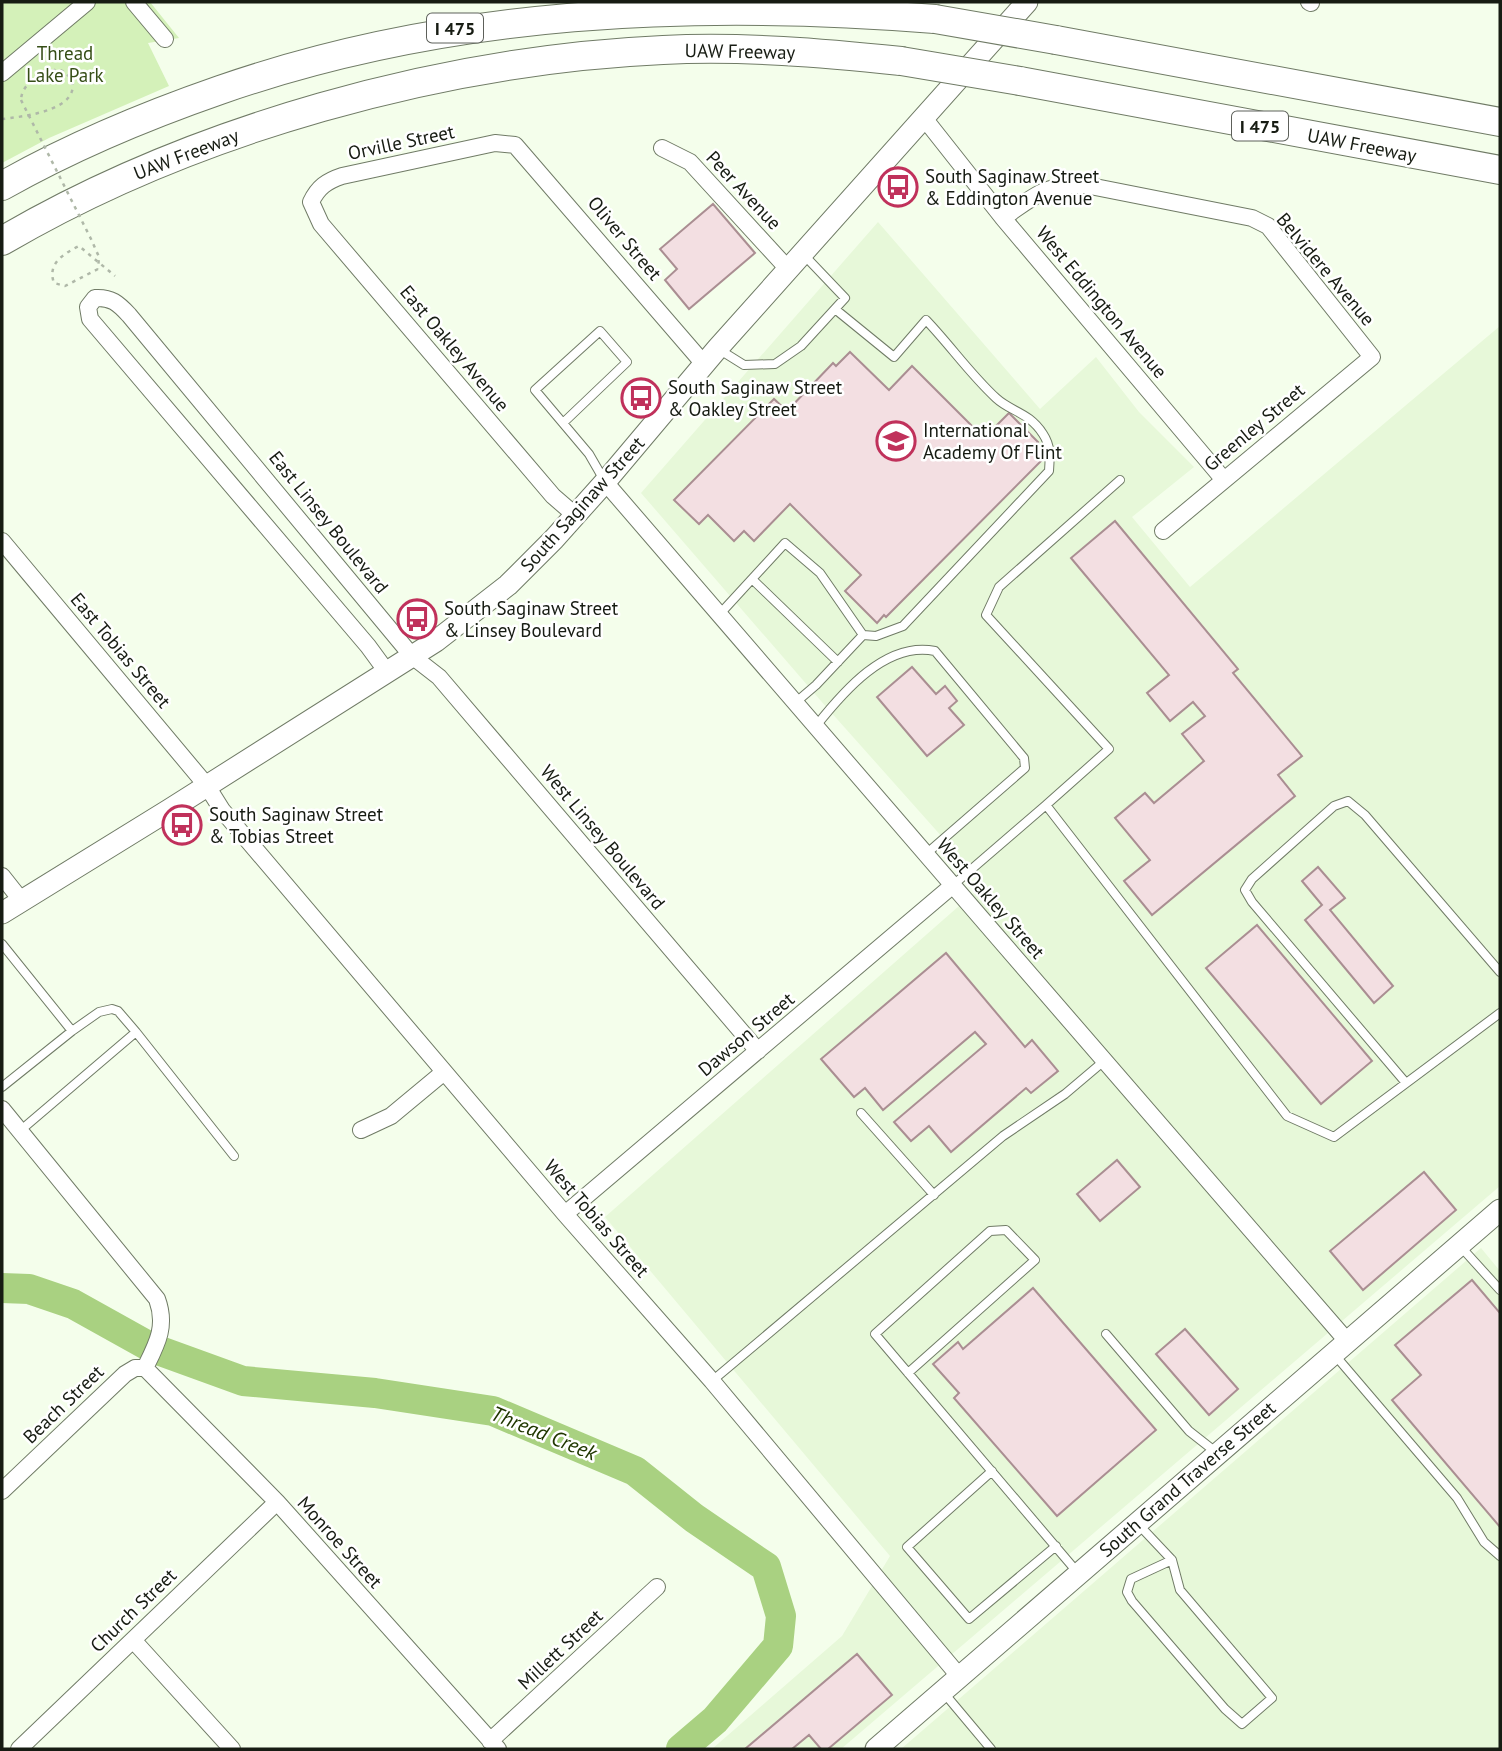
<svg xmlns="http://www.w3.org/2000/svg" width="1502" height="1751" font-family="'PT Sans',sans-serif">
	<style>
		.built { fill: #e7f8d9 }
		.green { fill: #d4f1b9 }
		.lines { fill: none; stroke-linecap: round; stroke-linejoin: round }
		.river { stroke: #a9d181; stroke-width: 30 }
		.building { fill: #f3dfe2; stroke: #aa8e92; stroke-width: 2 }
		.lane-casing { stroke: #707b66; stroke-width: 10 }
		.street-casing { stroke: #707b66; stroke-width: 18 }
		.secondary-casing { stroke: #707b66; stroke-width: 23 }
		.highway-casing { stroke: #707b66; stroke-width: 30 }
		.path { stroke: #afb8a8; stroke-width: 2.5; stroke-dasharray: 3.5 5; stroke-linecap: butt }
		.lane { stroke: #fff; stroke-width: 8 }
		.street { stroke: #fff; stroke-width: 16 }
		.secondary { stroke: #fff; stroke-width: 21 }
		.highway { stroke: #fff; stroke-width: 28 }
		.highway-bridge-casing { stroke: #707b66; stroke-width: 30; stroke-linecap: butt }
		.path-bridge { stroke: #afb8a8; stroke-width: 2.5; stroke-dasharray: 3.5 5; stroke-linecap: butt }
		.highway-bridge { stroke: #fff; stroke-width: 28 }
		.labels { text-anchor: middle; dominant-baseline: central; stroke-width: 5; stroke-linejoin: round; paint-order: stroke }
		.shield { fill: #fff; stroke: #5d605a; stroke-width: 2 }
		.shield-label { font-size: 18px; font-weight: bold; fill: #171c13 }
		.street-label { font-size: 19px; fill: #171c13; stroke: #fff }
		.park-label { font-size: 19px; fill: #364e17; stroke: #fff }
		.poi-label { font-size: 19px; fill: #171c13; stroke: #fff; text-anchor: start }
		.water-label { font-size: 21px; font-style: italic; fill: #203700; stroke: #fff }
	</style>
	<rect width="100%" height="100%" fill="#f4feeb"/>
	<path class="built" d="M878 222 1040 409 1096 357 1139 412 1194 467 1132 517 1190 587 1500 326V1186L841 1749H712L842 1636 890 1556 605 1217 984 884 821 701 641 493Z
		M1481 1248 1500 1271V1749H901Z"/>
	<path class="green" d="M2 2H150L179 38 148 43 169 86 49 138 2 163Z"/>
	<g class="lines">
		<path class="river" d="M2 1288 29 1289 73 1304 152 1348 243 1381 375 1393 493 1411 635 1471 694 1518 766 1567 781 1616 778 1646 715 1720 681 1749"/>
	</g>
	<path class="building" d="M713 204 755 253 689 309 665 280 677 269 660 249Z
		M850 352 889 390 912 366 984 438 1009 413 1038 442 1033 447 1044 458 886 617 884 615 877 623 845 591 861 575 790 504 754 541 744 531 734 541 708 515 699 524 674 500 774 399 787 411 833 363 836 366Z
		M1115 521 1238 669 1233 673 1302 756 1278 775 1295 796 1152 915 1124 881 1150 860 1115 818 1145 793 1154 803 1204 761 1182 734 1205 716 1193 702 1170 721 1147 693 1169 675 1071 558Z
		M912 667 936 694 945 686 957 701 949 708 964 725 927 756 877 697Z
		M1318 867 1345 898 1330 910 1393 986 1374 1003 1305 920 1322 905 1302 881Z
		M1257 925 1372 1061 1321 1104 1206 968Z
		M946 953 1025 1047 1032 1040 1058 1071 1031 1093 1026 1088 951 1152 929 1126 911 1141 894 1122 986 1044 975 1032 883 1110 865 1088 854 1097 821 1059Z
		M1117 1160 1140 1187 1100 1221 1077 1194Z
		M1424 1172 1456 1210 1363 1290 1330 1251Z
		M1472 1280 1500 1313V1527L1392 1400 1421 1375 1395 1345Z
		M1033 1288 1156 1430 1057 1516 954 1398 959 1393 933 1364 958 1342 963 1349Z
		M1185 1329 1238 1389 1209 1415 1156 1354Z
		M857 1654 892 1695 828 1749H821L809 1735 792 1749H745Z"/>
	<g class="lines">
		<g class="lane-casing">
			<path id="lane" d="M720 350 744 365 775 364 801 346 845 298 804 255
				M563 423 627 362 600 331 535 390 589 454 604 480
				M752 579 838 662
				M718 616 785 543 820 573 863 635 876 636 903 626 1049 471C1050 457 1051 446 1043 434 1029 412 1011 412 996 398 970 374 950 345 926 320L894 357 835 309
				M795 703 816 685 863 635
				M816 726C843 692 886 641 935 651L1024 758 1025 768 926 854
				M1046 805 1109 749 986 615 999 587 1120 480
				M952 886 1046 805 1287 1116 1334 1137 1500 1013
				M2 944 72 1031
				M1406 1083 1252 902 1245 890 1252 879 1334 806 1348 801 1365 815 1500 972
				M2 1087 72 1031 99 1012 112 1009 118 1011 136 1032 234 1156
				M861 1113 934 1195
				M21 1130 136 1032
				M1461 1247 1500 1290
				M1106 1334 1189 1431 1217 1453
				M1334 1354 1457 1498 1484 1542 1500 1556
				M908 1373 1035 1260 1006 1230 990 1231 875 1334 1078 1573
				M712 1381 1003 1136 1065 1094 1104 1061
				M992 1471 907 1547 969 1619 1056 1546
				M1139 1525 1172 1560 1180 1590 1272 1698 1242 1724 1225 1709 1132 1601 1127 1592 1131 1579 1172 1560
				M944 1693 991 1749"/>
		</g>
		<g class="street-casing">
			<path id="street" d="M134 2 165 39
				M1309 2 1311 3
				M2 73 87 2
				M924 118 1003 218 1224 480
				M662 148 690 162 788 269
				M1003 218C1036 195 1043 185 1085 185L1252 218 1268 226 1372 357 1163 531
				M605 482C851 770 1100 1054 1347 1341
				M575 515 553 496 321 224 311 202C318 187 327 181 342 176L495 143 515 145 704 364
				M2 541 207 786 222 810 565 1214 712 1381 959 1676
				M387 672 368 646 90 319 88 307 95 298C111 297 118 303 129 315L412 656 439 677 758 1051
				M2 876 21 900
				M2 1109 157 1299C167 1326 157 1344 145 1368
				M361 1130 391 1116 444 1072
				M565 1214 952 886
				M145 1368 277 1502 498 1749
				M2 1491 125 1374 135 1368H145
				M133 1640 232 1749
				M490 1741 657 1587
				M19 1749 277 1502"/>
		</g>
		<g class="secondary-casing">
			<path id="secondary" d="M2 913 169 810 436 641 508 585 554 539 605 482 717 349 1027 2
				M876 1749 1500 1210"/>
		</g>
		<g class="highway-casing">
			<path id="highway" d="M1056 40 1500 122
				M1020 81 1500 170
				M2 186C71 147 145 116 220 90 450 10 694 0 935 19
				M2 241C193 129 442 60 663 50 743 46 823 53 901 61"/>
		</g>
		<path class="path" d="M2 119C20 117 66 112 72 91 73 88 72 84 72 80L65 72 57 69C41 77 22 81 21 100
			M98 269 65 286 54 283C47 264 63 254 79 246L115 276"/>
		<use href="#lane" class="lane"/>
		<use href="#street" class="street"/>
		<use href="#secondary" class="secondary"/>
		<use href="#highway" class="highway"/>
		<g class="highway-bridge-casing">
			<path id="highway-bridge" d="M935 19 1056 40
				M901 61 1020 81"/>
		</g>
		<path class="path-bridge" d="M21 100 91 239 99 257 98 269"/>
		<use href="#highway-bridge" class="highway-bridge"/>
	</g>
	<defs>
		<g id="bus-ring" transform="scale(2.0125)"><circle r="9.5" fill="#fff" stroke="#c0315b" stroke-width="1.5"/><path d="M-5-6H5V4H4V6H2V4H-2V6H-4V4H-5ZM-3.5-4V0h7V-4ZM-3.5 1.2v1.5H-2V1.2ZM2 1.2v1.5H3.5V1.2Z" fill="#c0315b"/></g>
		<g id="school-ring" transform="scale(2.0125)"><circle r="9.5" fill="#fff" stroke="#c0315b" stroke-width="1.5"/><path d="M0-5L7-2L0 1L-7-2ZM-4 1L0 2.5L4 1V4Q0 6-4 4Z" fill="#c0315b"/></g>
	</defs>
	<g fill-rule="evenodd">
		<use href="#bus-ring" x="898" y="187"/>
		<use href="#bus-ring" x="641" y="398"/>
		<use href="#school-ring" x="896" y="441"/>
		<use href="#bus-ring" x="417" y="619"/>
		<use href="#bus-ring" x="182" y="825"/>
	</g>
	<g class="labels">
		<g class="shield">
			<rect x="427" y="13.5" width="56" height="29" rx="5"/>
			<rect x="1232" y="111.5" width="56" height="29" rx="5"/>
		</g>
		<g class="shield-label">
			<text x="455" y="28">I 475</text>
			<text x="1260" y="126">I 475</text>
		</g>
		<g class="street-label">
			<text transform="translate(740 51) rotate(1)">UAW Freeway</text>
			<text transform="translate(401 142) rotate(-12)">Orville Street</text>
			<text transform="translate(1362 145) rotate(11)">UAW Freeway</text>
			<text transform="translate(186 154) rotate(-21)">UAW Freeway</text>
			<text transform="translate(744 190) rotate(47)">Peer Avenue</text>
			<text transform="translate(625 238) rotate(50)">Oliver Street</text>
			<text transform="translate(1326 269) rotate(50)">Belvidere Avenue</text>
			<text transform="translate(1102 302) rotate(50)">West Eddington Avenue</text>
			<text transform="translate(455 348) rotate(50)">East Oakley Avenue</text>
			<text transform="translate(1254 427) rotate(-40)">Greenley Street</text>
			<text transform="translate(582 504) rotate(-48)">South Saginaw Street</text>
			<text transform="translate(329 522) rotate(51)">East Linsey Boulevard</text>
			<text transform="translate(121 650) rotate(50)">East Tobias Street</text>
			<text transform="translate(603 837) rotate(50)">West Linsey Boulevard</text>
			<text transform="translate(991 898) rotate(49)">West Oakley Street</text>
			<text transform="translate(746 1034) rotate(-40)">Dawson Street</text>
			<text transform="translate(597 1218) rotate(49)">West Tobias Street</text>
			<text transform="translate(63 1404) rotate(-44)">Beach Street</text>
			<text transform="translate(1187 1479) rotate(-41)">South Grand Traverse Street</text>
			<text transform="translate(340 1542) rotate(48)">Monroe Street</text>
			<text transform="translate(133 1610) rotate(-44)">Church Street</text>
			<text transform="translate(560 1649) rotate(-43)">Millett Street</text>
		</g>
		<g class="park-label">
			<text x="65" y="53">Thread<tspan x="65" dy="22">Lake Park</tspan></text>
		</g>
		<g class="poi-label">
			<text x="925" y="176">South Saginaw Street<tspan x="925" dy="22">&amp; Eddington Avenue</tspan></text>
			<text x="668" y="387">South Saginaw Street<tspan x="668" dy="22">&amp; Oakley Street</tspan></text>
			<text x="923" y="430">International<tspan x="923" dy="22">Academy Of Flint</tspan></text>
			<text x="444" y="608">South Saginaw Street<tspan x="444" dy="22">&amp; Linsey Boulevard</tspan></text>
			<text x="209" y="814">South Saginaw Street<tspan x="209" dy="22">&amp; Tobias Street</tspan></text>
		</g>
		<g class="water-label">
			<text transform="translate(544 1433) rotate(22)">Thread Creek</text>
		</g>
	</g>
	<rect width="1502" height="1751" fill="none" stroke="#171c13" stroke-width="7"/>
</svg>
